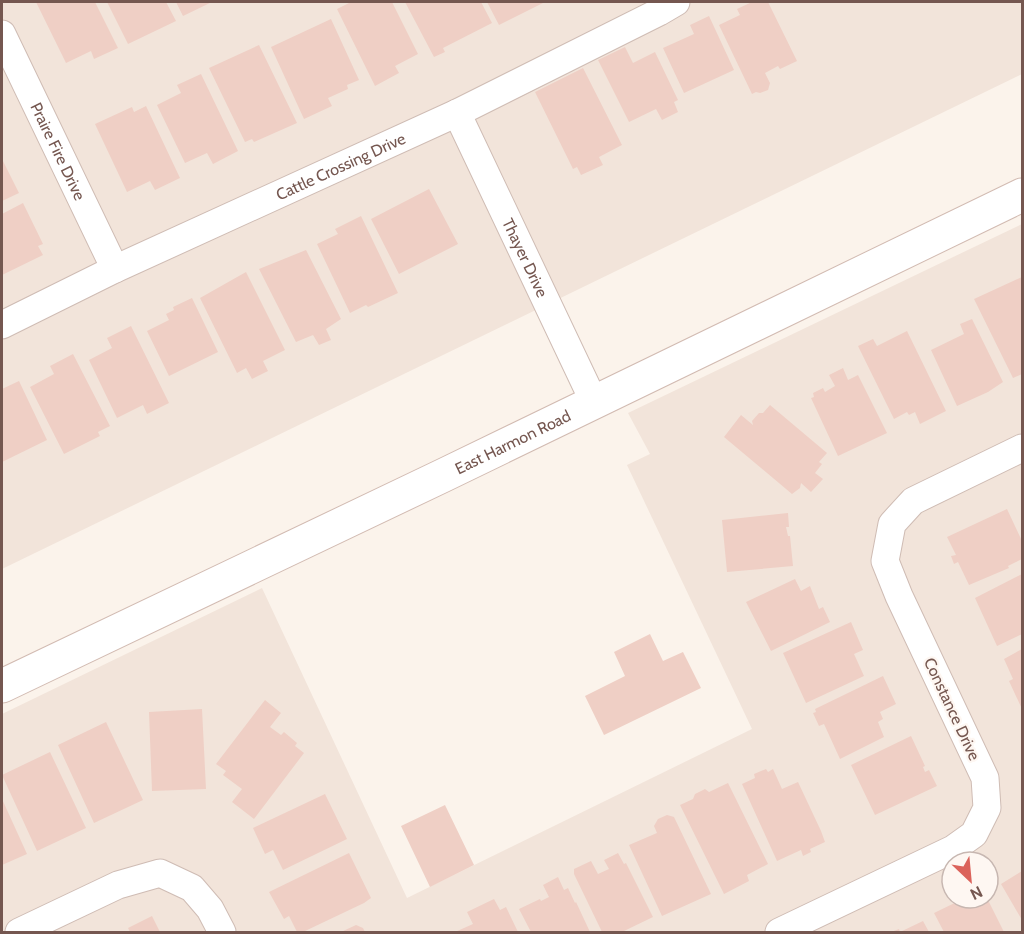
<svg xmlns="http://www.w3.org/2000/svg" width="1024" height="934" font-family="Cabin,sans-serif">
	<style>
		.residential { fill: #f2e4da; fill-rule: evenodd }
		.building { fill: #efcfc5 }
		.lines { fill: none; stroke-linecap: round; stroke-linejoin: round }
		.street-casing { stroke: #cfbcb4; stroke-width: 29 }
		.secondary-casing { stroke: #d2bbb2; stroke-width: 35 }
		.street { stroke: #fff; stroke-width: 27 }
		.secondary { stroke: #fff; stroke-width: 33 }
		.labels { text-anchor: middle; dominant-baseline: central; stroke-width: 4.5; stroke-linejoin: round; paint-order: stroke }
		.street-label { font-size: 16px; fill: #755750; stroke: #fef7f2 }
	</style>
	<rect width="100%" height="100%" fill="#fbf3eb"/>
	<path class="residential" d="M2 2H1022V74L2 569Z
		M1022 224V932H2V714L262 588 407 898 752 729 627 465 650 454 628 413ZM952 862H988V898H952Z"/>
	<path class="building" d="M36 2H95L118 48 94 59 91 51 66 63Z
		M107 2H166L176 21 128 44Z
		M176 2H212L183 16Z
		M351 2H392L418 54 395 66 399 73 375 86 337 9Z
		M405 2H481L492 23 443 48 445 52 434 57Z
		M487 2H545L499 25Z
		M752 2H768L797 61 780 69 778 66 765 73 770 83 768 90 760 93 756 92 752 94 719 25 740 15 737 9Z
		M709 16 734 70 684 93 663 48 694 34 690 25Z
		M331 19 359 80 347 85 348 89 328 98 332 106 304 119 271 47Z
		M259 45 297 123 254 142 252 139 245 142 209 68Z
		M625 47 633 63 655 52 678 100 674 102 678 112 662 120 656 109 629 122 598 60Z
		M583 68 622 145 599 157 603 165 581 175 577 167 573 169 535 92Z
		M201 74 238 151 213 164 207 153 185 163 157 105 181 93 177 85Z
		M146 106 180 178 155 190 150 181 127 192 95 124 132 107 134 112Z
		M2 161H3L19 193 2 201Z
		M429 189 458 244 399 274 371 219Z
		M23 203 43 244 38 246 43 255 2 275V214Z
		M361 216 398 293 368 307 366 305 350 313 317 244 338 234 335 229Z
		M306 250 341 319 326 329 331 340 319 345 313 335 296 342 259 269Z
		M246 272 285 350 263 361 268 371 252 379 246 368 237 373 200 298Z
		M1022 277V374L1013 378 974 299Z
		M192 298 218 352 169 376 147 331 169 320 166 314 174 310 173 307Z
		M972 319 1003 382 988 392 957 406 931 350 964 334 960 324Z
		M131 326 169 403 147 414 143 405 117 418 89 360 112 348 107 338Z
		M907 331 946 411 920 424 915 412 909 415 907 412 894 419 858 346 873 339 877 346Z
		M73 354 110 426 98 432 100 436 64 454 30 387 54 374 50 366Z
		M843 368 848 380 858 375 887 433 838 456 811 398 814 397 813 393 823 388 825 392 835 386 829 375Z
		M19 381 47 440 2 462V389Z
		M770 405 827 453 819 462 822 464 815 473 823 479 811 492 801 483 800 488 792 494 724 437 741 415 753 425 752 421 759 413H763Z
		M1007 509 1022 541V559L1008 566 1009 568 969 585 958 562 954 564 951 556 956 555 947 537Z
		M788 513 789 527H786L788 536H790L793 566 727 572 722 520Z
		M1022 574V634L997 646 975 598Z
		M795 579 801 591 810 586 819 609 823 607 830 622 771 651 746 602Z
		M851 622 863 650 854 654 864 676 806 703 783 653Z
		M650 634 663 661 683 652 701 688 604 735 585 696 625 676 614 652Z
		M1022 649V709L1009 681 1013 679 1004 659Z
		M883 676 896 704 880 712 883 719 878 722 884 737 840 759 824 724 819 726 813 713 816 712 815 709Z
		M265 700 281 713 270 727 281 735 284 732 297 743 295 746 304 753 254 819 232 802 242 789 223 775 226 771 216 764Z
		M202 709 206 789 152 791 149 712Z
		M106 722 143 800 94 823 58 745Z
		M911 736 925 766 923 767 925 772 929 770 937 786 875 815 851 765Z
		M50 752 86 828 37 851 2 775Z
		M766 769 768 772 773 769 782 789 798 782 821 831 825 842 810 849 811 852 803 856 801 850 777 861 742 784 755 778 754 774Z
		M728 783 768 864 747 875 749 881 724 894 680 805 693 799 695 794 705 789 709 792Z
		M325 794 347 839 283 870 273 850 265 854 253 828Z
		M2 799 27 854 2 865Z
		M445 805 474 865 430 887 401 826Z
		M667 815 674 817 711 894 662 916 629 845 657 833 654 826 658 819Z
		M349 853 371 898 364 903 303 932H297L289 916 284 919 269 892Z
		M618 853 624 864 626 863 653 917 622 932H602L574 874V869L591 861 598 874 609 869 604 860Z
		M1022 871V920L1001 884Z
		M558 877 564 890 568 888 575 903 576 902 590 932H531L519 909 540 899 541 901 549 897 543 885Z
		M965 898H970L974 905 987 898 1004 932H944L934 913Z
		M494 899 500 910 506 907 518 932H455L473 924 467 912Z
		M152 916 160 932H130L128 928Z
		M923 921 929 932H891L899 929 900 932Z
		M356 925 363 928 365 932H341Z"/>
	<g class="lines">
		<g class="street-casing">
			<g id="street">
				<path id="s1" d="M2 34 115 269"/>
				<path id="s2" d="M457 113 594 402"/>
				<path id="s3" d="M2 325 115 269 457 113 659 12 676 2"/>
				<path d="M19 932 118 885 160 873 192 888 210 909 222 932"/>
				<path d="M779 932 953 849 974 834 987 808 985 778 899 596 885 561 892 524 913 501 1022 448"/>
			</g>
		</g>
		<g class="secondary-casing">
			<g id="secondary">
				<path id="s4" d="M2 686 442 476 1022 195"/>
			</g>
		</g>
		<use href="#street" class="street"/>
		<use href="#secondary" class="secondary"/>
	</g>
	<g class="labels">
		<g class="street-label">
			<text stroke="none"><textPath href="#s1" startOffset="130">Praire Fire Drive</textPath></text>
			<text stroke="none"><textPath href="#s3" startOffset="374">Cattle Crossing Drive</textPath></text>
			<text stroke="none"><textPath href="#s2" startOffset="160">Thayer Drive</textPath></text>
			<text stroke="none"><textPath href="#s4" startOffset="566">East Harmon Road</textPath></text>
			<text transform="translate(952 709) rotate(65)">Constance Drive</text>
		</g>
	</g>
	<rect width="1024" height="934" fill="none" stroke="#755750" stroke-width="6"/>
	<g transform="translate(970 880) rotate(154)"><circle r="28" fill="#fef7f2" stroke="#c7b7b1" stroke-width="1.5"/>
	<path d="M0-4.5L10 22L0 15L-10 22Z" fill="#db635b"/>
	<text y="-9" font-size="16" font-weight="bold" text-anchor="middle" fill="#755750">N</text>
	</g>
</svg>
